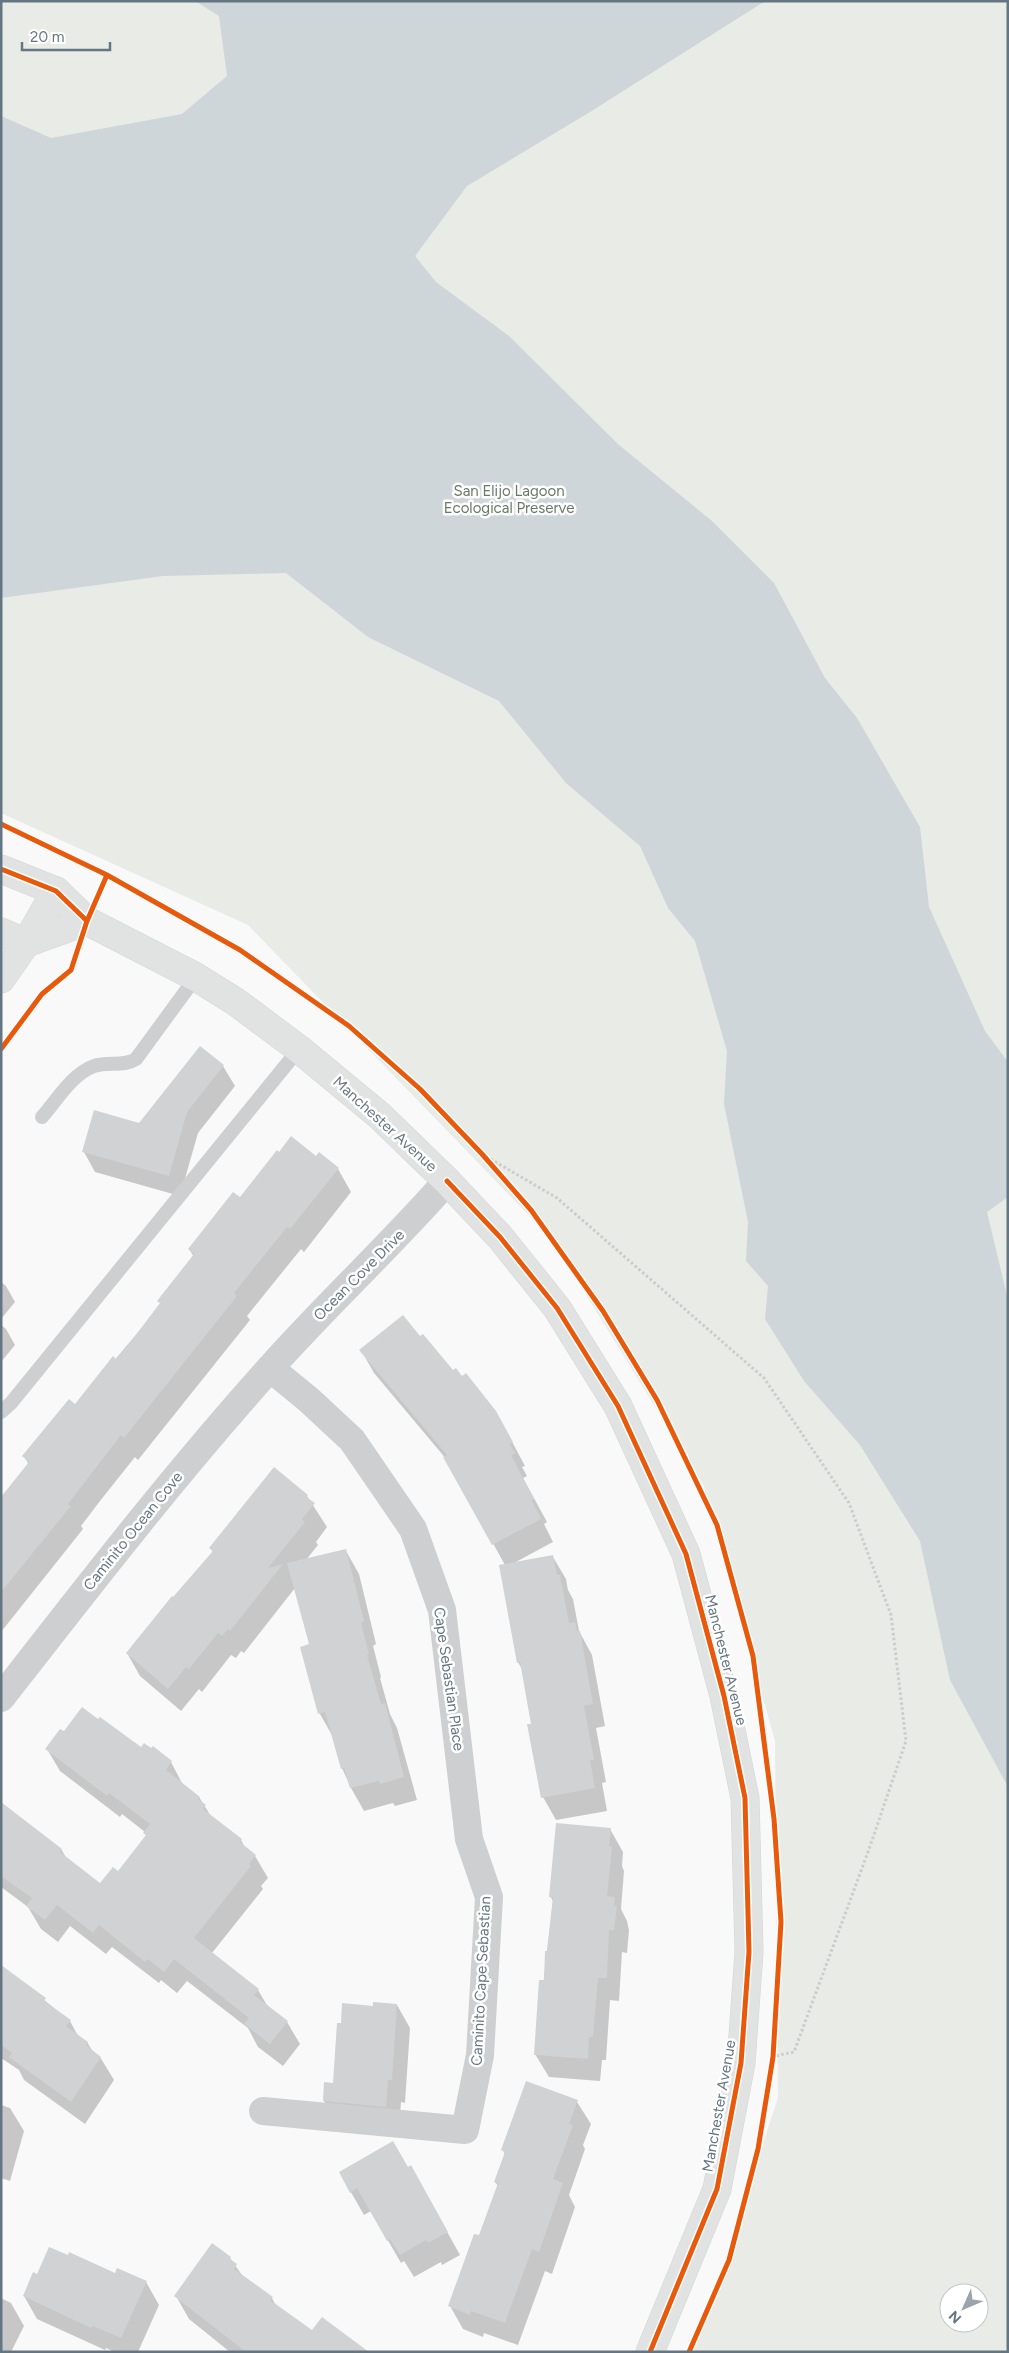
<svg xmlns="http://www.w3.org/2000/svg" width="1009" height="2353" font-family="Figtree,sans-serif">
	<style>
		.green { fill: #e8ebe6; fill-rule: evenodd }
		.water { fill: #ced6d9 }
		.shadow { fill: #0003 }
		.building { fill: #d0d2d3 }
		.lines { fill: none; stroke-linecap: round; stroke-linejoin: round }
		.secondary-casing { stroke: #d5d6d7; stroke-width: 29 }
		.primary-casing { stroke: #d5d6d7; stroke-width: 29 }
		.highway-casing { stroke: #d5d6d6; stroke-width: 29 }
		.path { stroke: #cbcccd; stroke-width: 3; stroke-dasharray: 2.5 2.5; stroke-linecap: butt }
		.lane { stroke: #cecfd0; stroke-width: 14 }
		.street { stroke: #cecfd0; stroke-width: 28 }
		.secondary { stroke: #e1e2e2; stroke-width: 28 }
		.primary { stroke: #e1e2e2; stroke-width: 28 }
		.highway { stroke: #e1e2e2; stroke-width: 28 }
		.cycleway-casing { stroke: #fff; stroke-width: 8 }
		.cycleway { stroke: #e8590c; stroke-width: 5 }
		.labels { text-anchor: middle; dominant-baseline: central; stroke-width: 5; stroke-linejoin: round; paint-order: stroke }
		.park-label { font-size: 15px; fill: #687a64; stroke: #fff }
		.street-label { font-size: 15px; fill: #657683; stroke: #fff }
	</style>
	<rect width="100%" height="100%" fill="#f9f9f9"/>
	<path class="green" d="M1 1H1008V2352H688L717 2283 778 2098 775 1741 704 1486 551 1238 248 925 1 813ZM949 2293H979V2323H949Z"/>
	<path class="water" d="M195 1H765L590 112 467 186 415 256 436 282 509 336 619 445 712 521 774 583 825 678 857 718 920 827 929 907 985 1031 1008 1062V1197L987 1212 1008 1300V1787L950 1680 920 1541 860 1445 804 1381 765 1319 768 1286 746 1261 748 1222 724 1104 727 1051 695 941 668 908 640 846 566 783 499 701 368 637 286 573 163 576 1 598V116L51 138 182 114 227 76 219 16Z"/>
	<path class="shadow" d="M223 1066 235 1086 198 1133 180 1196 95 1172 84 1152 139 1124Z
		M317 1158 338 1169 351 1192 304 1252 301 1249 247 1316 250 1320 138 1460 135 1457 100 1501 81 1526 83 1529 1 1632V1499L29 1465 24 1456 76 1406 161 1305 159 1301 194 1257 189 1249 241 1198Z
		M1 1282 6 1286 15 1302 1 1319Z
		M1 1325 6 1329 15 1345 1 1362Z
		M420 1338 509 1436 525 1466 522 1467 527 1476 523 1478 547 1522 544 1524 553 1542 514 1563 553 1557 566 1579 568 1590 573 1599 579 1631 592 1655 605 1726 596 1728 606 1782 602 1783 607 1811 556 1820 543 1797 533 1725 523 1671 518 1662 505 1565 447 1460 374 1373 361 1350Z
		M307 1496 327 1527 316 1542 318 1545 306 1560 346 1551 359 1574 376 1644 373 1646 381 1677 380 1678 390 1714 397 1728 417 1800 395 1806 393 1803 364 1811 351 1788 342 1768 333 1737 320 1714 302 1648 310 1645 295 1588 244 1653 241 1651 236 1658 231 1655 202 1692 199 1689 181 1711 140 1676 127 1653 213 1553 211 1548Z
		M47 1749H141L171 1762 183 1785 199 1797 212 1818 241 1840 246 1849 255 1856 268 1878 261 1886 263 1889 212 1953 258 1990 268 2007 287 2022 300 2044 283 2066 258 2047 248 2028 187 1981 177 1993 161 1980 159 1983 112 1947 106 1954 70 1926 58 1942 41 1929 28 1907 1 1887V1805L61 1849 67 1859 100 1885 118 1873 146 1836 145 1832 122 1814 120 1817 60 1771Z
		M610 1829 623 1852 622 1866 624 1871 621 1909 627 1921 629 1930 627 1953 622 1952 619 2001 610 2000 606 2060H602L600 2081 549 2077 535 2054 553 1901 550 1896Z
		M1 1965 70 2021 78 2036 87 2042 93 2052 100 2057 114 2080 85 2124 24 2080 19 2070 1 2058Z
		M397 2005 410 2028 405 2103 401 2102 399 2129 338 2124 324 2101 334 2084Z
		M577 2102 591 2124 583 2145 585 2149 569 2195 575 2207 552 2274 545 2271 518 2345 484 2333 483 2337 463 2329 450 2306 479 2237 498 2186 495 2182 505 2155 503 2150Z
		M1 2105 10 2108 24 2131 10 2181 1 2178Z
		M411 2167 460 2255 442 2265 441 2262 414 2277 404 2261 401 2263 371 2211 364 2215 340 2173Z
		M69 2257 115 2274 146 2282 159 2305 138 2352H115L106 2348 105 2350 37 2319 24 2296 38 2276Z
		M230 2258 244 2278 272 2298 276 2306 313 2332 366 2352H230L189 2319 176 2296Z
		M1 2298 11 2303 24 2326 11 2352H1Z"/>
	<path class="building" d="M200 1046 224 1065 187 1112 169 1176 82 1152 94 1110 139 1123Z
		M291 1136 316 1156 319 1152 339 1168 290 1229 287 1227 234 1293 237 1296 124 1438 121 1435 88 1478 68 1504 71 1506 1 1592V1497L29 1462 22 1456 69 1399 75 1404 113 1356 116 1359 129 1344 160 1303 157 1301 194 1254 188 1249 233 1192 240 1197 277 1150 279 1152Z
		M403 1315 420 1336 423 1334 453 1370 456 1368 462 1376 466 1373 496 1411 513 1442 510 1444 515 1453 511 1455 534 1499 532 1501 541 1519 492 1545 443 1457 447 1455 359 1350Z
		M274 1467 308 1495 306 1497 315 1503 302 1519 305 1522 268 1568 283 1564 230 1631 228 1629 222 1636 218 1633 189 1669 186 1667 168 1689 126 1653 172 1596 173 1597 213 1551 209 1548Z
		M346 1549 364 1621 361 1623 369 1654 367 1655 381 1704 385 1703 404 1777 380 1784 379 1781 350 1788 344 1768 341 1769 325 1712 318 1714 300 1647 309 1644 287 1563Z
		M553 1555 557 1575H560L569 1623 575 1622 577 1631H580L593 1704 584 1706 594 1760H590L595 1788 541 1798 527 1724H531L520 1662 517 1663 499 1565Z
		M82 1707 98 1719 100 1717 141 1747 144 1743 151 1748 153 1746 172 1761 166 1770 200 1797 198 1799 206 1805 203 1809 242 1839 240 1842 256 1855 249 1864 251 1866 194 1938 259 1989 254 1995 288 2021 270 2044 244 2024 249 2018 174 1959 164 1972 148 1959 145 1962 99 1925 93 1933 57 1905 45 1920 26 1906 32 1898 1 1876V1802L62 1849 60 1852 100 1883 113 1867 118 1871 146 1835 143 1833 150 1824 109 1793 107 1796 45 1749 60 1729 64 1731Z
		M556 1823 611 1828 609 1846 612 1847 607 1896 615 1897 614 1906H617L614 1930H609L607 1978H598L593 2037H589L588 2059 534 2055 539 1980H544L545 1951H547L553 1897H549Z
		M1 1965 46 1998 44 2001 71 2020 66 2026 88 2042 86 2045 101 2057 71 2102 9 2057 12 2053 1 2045Z
		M373 2002 397 2004 392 2080H388L386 2107 323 2101 324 2082 333 2083 337 2023H341L342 2003 373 2006Z
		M526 2081 578 2100 569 2124 573 2125 553 2179 563 2183 539 2252 532 2249 505 2323 471 2311 470 2315 448 2306 474 2234 479 2235 498 2183 494 2182 505 2152 501 2150Z
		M393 2141 408 2167 411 2165 448 2232 428 2243 426 2240 400 2255 390 2239 387 2241 357 2188 350 2193 339 2172Z
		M212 2243 231 2257 230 2259 237 2264 234 2269 273 2297 270 2300 312 2330 322 2317 369 2352H246L174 2296Z
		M49 2247 68 2255 69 2252 115 2273 117 2268 147 2281 121 2338 93 2326 91 2328 23 2296 33 2272 37 2274Z"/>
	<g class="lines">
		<g class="secondary-casing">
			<path id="secondary" d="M56 891 87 921 196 977 236 1002 299 1049 380 1116 447 1181 500 1237 557 1308 618 1406 686 1554 724 1696 745 1798 749 1952 741 2063 717 2189 650 2352
				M1 932 26 943 87 921"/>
		</g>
		<g class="primary-casing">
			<path id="primary" d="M1 869 56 891"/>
		</g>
		<g class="highway-casing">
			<path id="highway" d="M1 979 26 943 56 891"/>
		</g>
		<path class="path" d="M482 1154 557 1198 764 1378 849 1503 891 1615 906 1741 868 1852 794 2052 770 2057"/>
		<path class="lane" d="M42 1117C57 1100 72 1074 94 1066 108 1061 124 1067 136 1059L196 977
			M1 1412 11 1403 299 1049"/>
		<path class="street" d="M1 1698C89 1585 175 1474 271 1367 328 1303 391 1245 447 1181
			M263 2111 465 2130 480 2055 489 1897 469 1839 442 1610 413 1529 352 1440 309 1400 270 1368"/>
		<use href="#secondary" class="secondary"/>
		<use href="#primary" class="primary"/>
		<use href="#highway" class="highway"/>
		<g class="cycleway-casing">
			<path id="cycleway" d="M1 824 107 875 240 950 349 1026 420 1089 482 1154 531 1210 603 1311 657 1400 717 1525 753 1656 774 1819 781 1922 773 2057 758 2149 729 2260 689 2352
				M1 869 56 891 87 921
				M1 1049 42 994 71 970 87 921 107 875
				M447 1181 500 1237 557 1308 618 1406 686 1554 724 1696 745 1798 749 1952 741 2063 717 2189 650 2352"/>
		</g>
		<use href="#cycleway" class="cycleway"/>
	</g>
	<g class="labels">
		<g class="park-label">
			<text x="509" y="491">San Elijo Lagoon<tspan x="509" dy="17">Ecological Preserve</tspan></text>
		</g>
		<g class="street-label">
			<text transform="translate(385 1124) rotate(42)">Manchester Avenue</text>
			<text transform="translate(359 1275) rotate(-45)">Ocean Cove Drive</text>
			<text transform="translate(133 1531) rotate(-51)">Caminito Ocean Cove</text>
			<text transform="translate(726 1660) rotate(76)">Manchester Avenue</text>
			<text transform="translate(449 1679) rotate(82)">Cape Sebastian Place</text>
			<text transform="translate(481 1981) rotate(-87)">Caminito Cape Sebastian</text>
			<text transform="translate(719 2106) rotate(-80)">Manchester Avenue</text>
		</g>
	</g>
	<rect width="1009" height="2353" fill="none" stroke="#657683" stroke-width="5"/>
	<g transform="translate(964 2308) rotate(225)"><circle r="24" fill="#ffffff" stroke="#c1c8cd"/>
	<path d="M0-4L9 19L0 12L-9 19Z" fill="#99a4ac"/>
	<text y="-8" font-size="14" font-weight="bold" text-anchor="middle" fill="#657683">N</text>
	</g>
	<path d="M22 42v8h88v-8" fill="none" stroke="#657683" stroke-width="2.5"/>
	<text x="30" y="42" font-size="15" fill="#657683" stroke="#ffffff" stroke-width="4" paint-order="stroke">20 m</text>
</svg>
